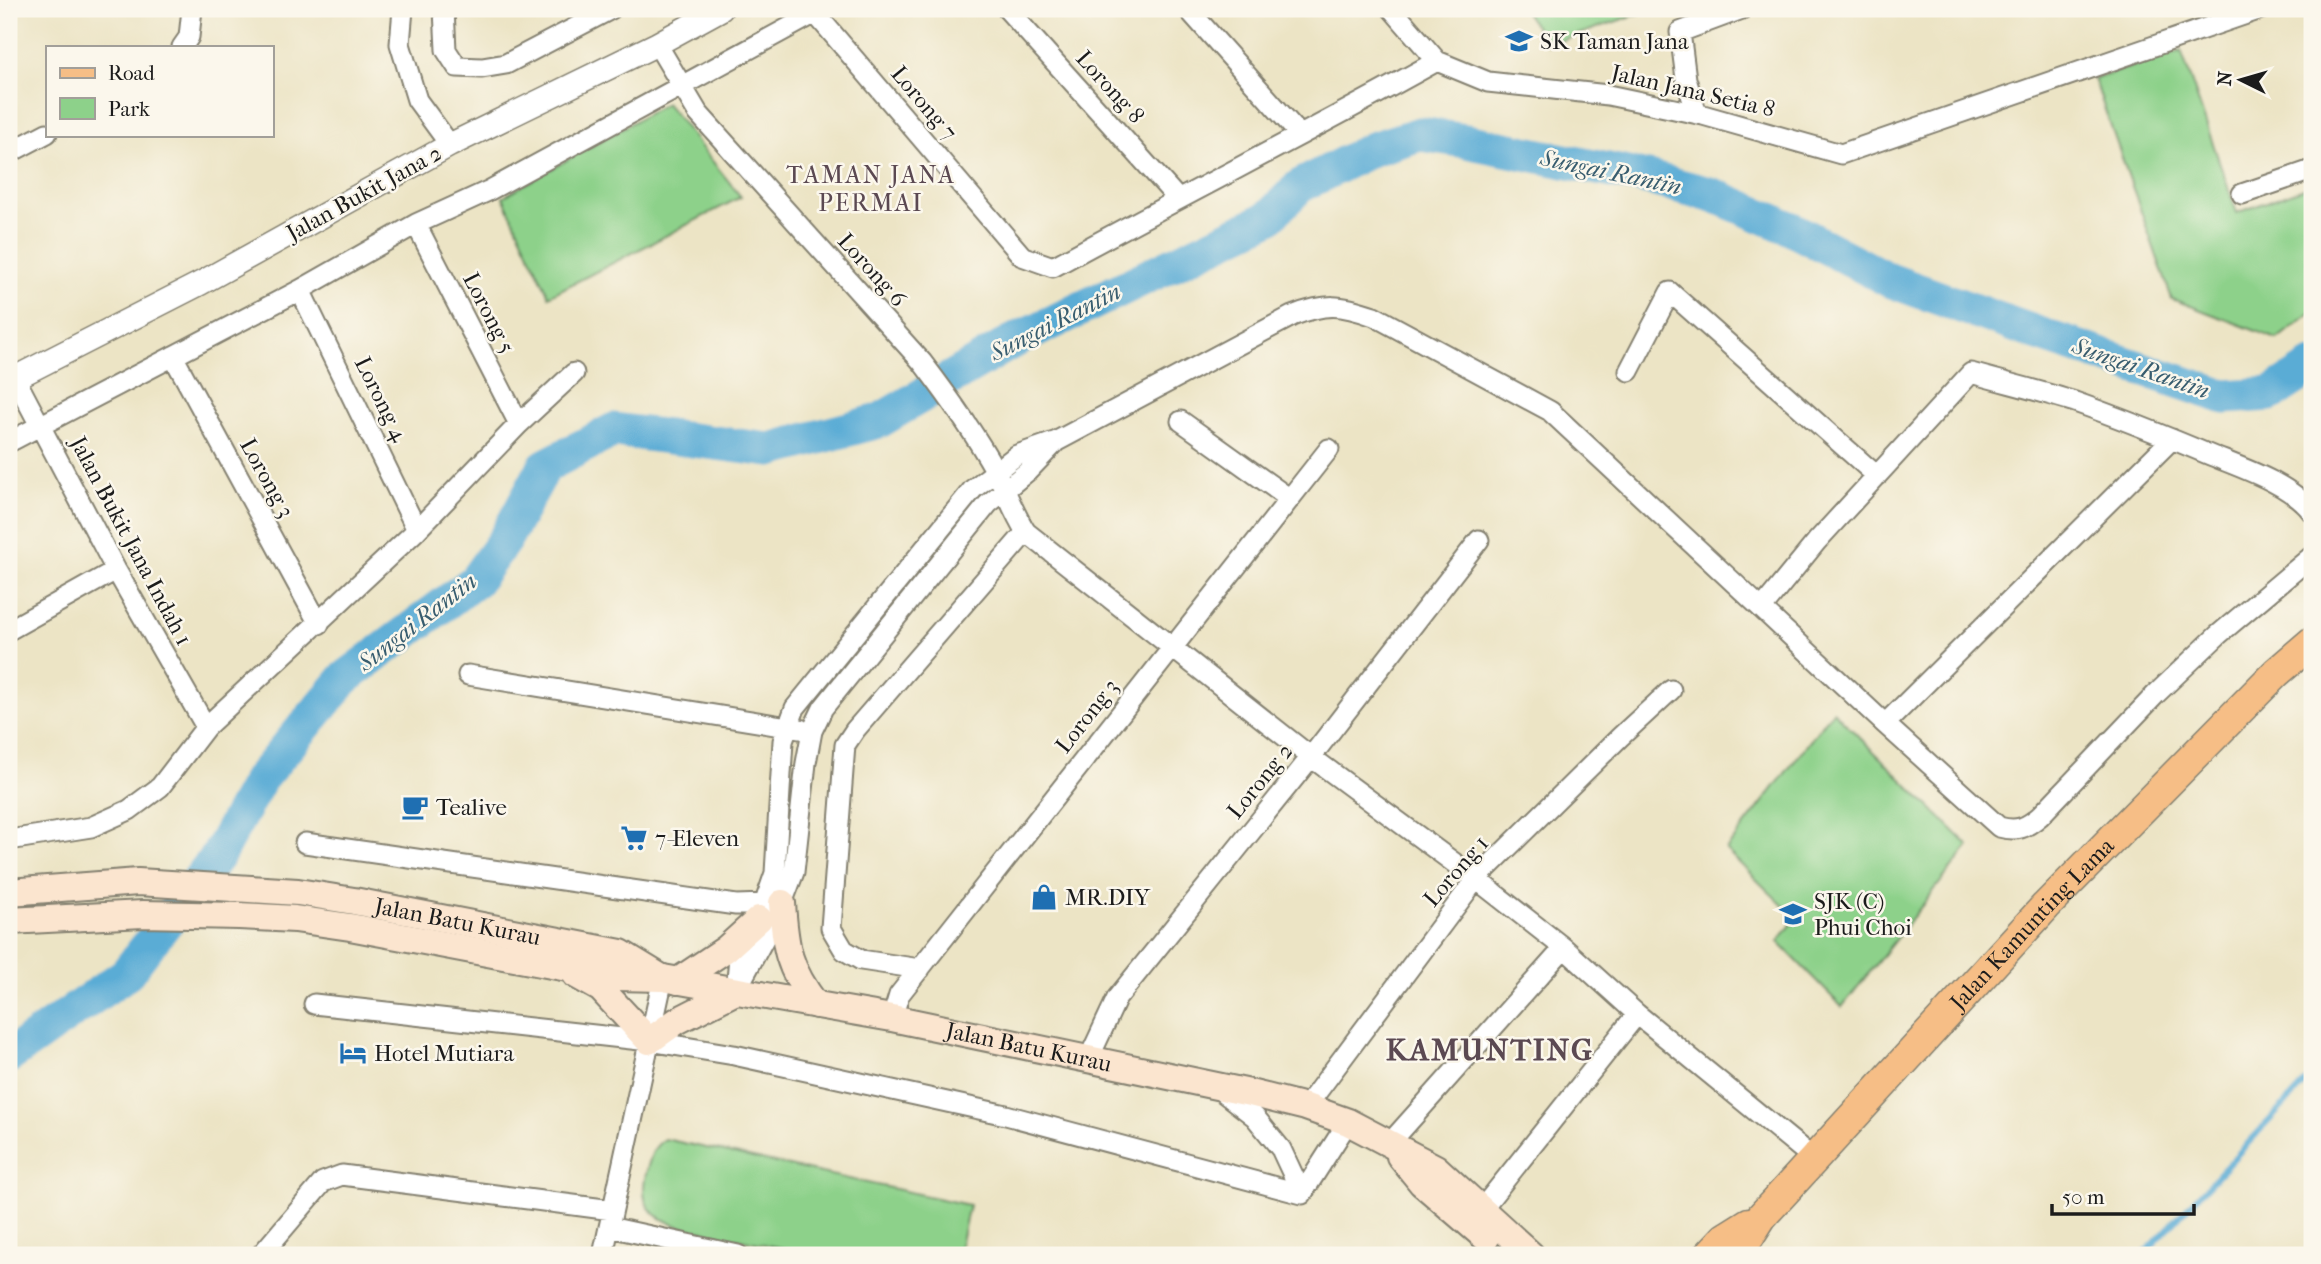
<svg xmlns="http://www.w3.org/2000/svg" width="2321" height="1264" font-family="'IM FELL French Canon',serif">
	<style>
		.green { fill: #8dd18a; stroke: #547653; stroke-width: 2 }
		.lines { fill: none; stroke-linecap: round; stroke-linejoin: round }
		.stream { stroke: #5aacd5; stroke-width: 6 }
		.river { stroke: #5aacd5; stroke-width: 35 }
		.minor-casing { stroke: #848070; stroke-width: 23 }
		.tertiary-casing { stroke: #848070; stroke-width: 26 }
		.secondary-casing { stroke: #848070; stroke-width: 30 }
		.primary-casing { stroke: #848070; stroke-width: 33 }
		.minor { stroke: #fff; stroke-width: 19 }
		.tertiary { stroke: #fff; stroke-width: 23 }
		.secondary { stroke: #fbe5cf; stroke-width: 26 }
		.primary { stroke: #f6be86; stroke-width: 30 }
		.labels { text-anchor: middle; dominant-baseline: central; stroke-width: 5; stroke-linejoin: round; paint-order: stroke }
		.poi-label { font-size: 23px; fill: #1c1c1c; stroke: #fbf7ec; text-anchor: start }
		.street-label { font-size: 23px; fill: #1c1c1c; stroke: #fbf7ec }
		.water-label { font-size: 24px; font-style: italic; fill: #385d6f; stroke: #fbf7ec }
		.neighbourhood-label { font-size: 24px; letter-spacing: 2px; fill: #5b4952; stroke: #fbf7ec }
		.district-label { font-size: 30px; font-weight: bold; letter-spacing: 2px; fill: #5b4952; stroke: #fbf7ec }
	</style>
	<rect width="100%" height="100%" fill="#fbf7ec"/>
	<filter id="ink" filterUnits="userSpaceOnUse"><feTurbulence type="fractalNoise" baseFrequency=".0143" numOctaves="2"/><feDisplacementMap in="SourceGraphic" scale="14" xChannelSelector="R" yChannelSelector="G"/><feConvolveMatrix kernelMatrix="1 2 1 2 8 2 1 2 1" color-interpolation-filters="sRGB"/></filter>
	<filter id="wash" filterUnits="userSpaceOnUse"><feTurbulence type="fractalNoise" baseFrequency=".00686" numOctaves="4" result="noise"/><feDisplacementMap in="SourceGraphic" scale="28" xChannelSelector="R" yChannelSelector="G"/><feGaussianBlur stdDeviation="1.57" result="paint"/><feColorMatrix in="noise" values="0 0 0 0 0 0 0 0 0 0 0 0 0 0 0 0 0 1.4 0 .05"/><feComposite in="paint" operator="in"/></filter>
	<g filter="url(#wash)">
		<rect width="100%" height="100%" fill="#ece4c5"/>
		<path class="green" d="M1523 9H1652L1548 45Z
			M2181 51 2237 213 2312 185V312L2277 339 2172 299 2094 79Z
			M666 103 741 197 549 296 503 197Z
			M1833 711 1969 846 1842 1007 1778 942 1796 918 1726 850Z
			M665 1139 969 1205 958 1255H815L678 1226C645 1214 638 1200 648 1166 652 1153 653 1147 665 1139Z"/>
		<g class="lines">
			<path class="stream" d="M2143 1255 2312 1075"/>
			<path class="river" d="M9 1056 126 974 218 855 260 779 344 679 475 581 505 539 545 466 614 430 770 450 879 421 1010 343 1268 218 1300 186 1372 149 1420 134 1466 141 1652 179 1713 195 1790 228 1889 280 2036 333 2225 397 2271 394 2312 367"/>
		</g>
	</g>
	<g filter="url(#ink)">
		<g class="lines">
			<g class="minor-casing">
				<path id="minor" d="M403 9 400 44 417 100 450 145
					M444 9 446 50 457 67 482 68 506 64 611 9
					M1007 9 1177 198
					M1188 9 1300 135
					M1392 9 1437 61 1488 82 1608 95 1703 115 1841 154 2261 9
					M815 13 1022 256 1053 267C1180 197 1310 132 1437 61
					M657 44 698 113 922 362C948 396 974 432 995 470 1006 490 1013 512 1026 532L1311 757 1476 879 1564 948 1637 1014 1814 1159
					M182 47 189 37 192 9
					M1697 114 1686 79 1680 32 1742 9
					M9 153 47 133
					M2242 194 2312 170
					M416 224 519 424
					M300 290 417 530
					M173 356 319 624
					M1629 371 1670 292 1877 476
					M15 378 116 570 206 727
					M1181 421 1290 499
					M9 442 300 290 416 224 488 191 823 9
					M1763 607 1817 541 1971 373C2006 383 2041 391 2075 402 2120 418 2165 436 2210 455 2242 468 2291 484 2312 512
					M9 630 116 570
					M468 675 800 729
					M1885 724 2172 439
					M9 840 91 827 129 810 160 787 206 727 417 530 519 424 574 373
					M305 843 736 905 765 904
					M920 969 861 960 844 950 831 928 845 745 855 730 1026 532
					M739 985 779 911 794 872 806 763 812 731 823 708 988 504 1028 471 1054 444
					M736 991 739 957 759 919 775 873 783 741 795 708 973 489 1017 455 1057 441 1292 316C1326 303 1340 304 1374 316L1550 411 1885 724 1999 827C2017 832 2026 828 2040 816L2156 694 2218 635 2312 556
					M314 1004 649 1041 734 1055 1006 1115 1302 1194
					M892 1018 899 995 1329 449
					M1089 1058 1117 998 1311 757 1479 540
					M1220 1090 1255 1117 1281 1149 1302 1194
					M1306 1107 1476 879 1620 737 1671 690
					M1389 1144 1564 948
					M1302 1194 1348 1122
					M1473 1220 1637 1014
					M609 1227 738 1255
					M261 1255 323 1182 342 1175 612 1210
					M603 1255 663 978"/>
			</g>
			<g class="tertiary-casing">
				<path id="tertiary" d="M9 381 201 283 450 145 657 44 721 9"/>
			</g>
			<g class="secondary-casing">
				<g id="secondary">
					<path id="s1" d="M9 892 138 882 298 892 354 901 621 953 662 978"/>
					<path d="M782 903C785 948 788 968 816 1005"/>
					<path id="s2" d="M9 921 143 914 239 916 295 919 350 927 615 977 663 978 892 1018 1250 1093 1306 1107 1348 1122 1436 1168 1531 1255"/>
					<path d="M576 975 601 989 649 1041 677 1021 736 991"/>
					<path d="M678 981 726 949 759 919"/>
					<path d="M1400 1156 1422 1183 1486 1238"/>
				</g>
			</g>
			<g class="primary-casing">
				<g id="primary">
					<path d="M1709 1255 1725 1238 1749 1223"/>
					<path id="s3" d="M1737 1255 1762 1216 2046 906 2276 673 2312 642"/>
				</g>
			</g>
			<use href="#minor" class="minor"/>
			<use href="#tertiary" class="tertiary"/>
			<use href="#secondary" class="secondary"/>
			<use href="#primary" class="primary"/>
		</g>
	</g>
	<defs>
		<g id="school-bare" transform="scale(2.1)"><path d="M0-5L7-2L0 1L-7-2ZM-4 1L0 2.5L4 1V4Q0 6-4 4Z" fill="#1f6fb2" stroke="#fbf7ec" stroke-width="2.5" paint-order="stroke"/></g>
		<g id="cafe-bare" transform="scale(2.1)"><path d="M-5.5-4.5H6V0H3Q3 3.5 0 3.5H-2.5Q-5.5 3.5-5.5 0ZM3-3.2v2h1.7v-2ZM-6 4.5H4V6H-6Z" fill="#1f6fb2" stroke="#fbf7ec" stroke-width="2.5" paint-order="stroke"/></g>
		<g id="supermarket-bare" transform="scale(2.1)"><path d="M-6-5.5h2.5l.6 2H6L4.5 2H-2.5L-4.4-4H-6ZM-1.5 3.2a1.3 1.3 0 1 0 .1 0ZM3 3.2a1.3 1.3 0 1 0 .1 0Z" fill="#1f6fb2" stroke="#fbf7ec" stroke-width="2.5" paint-order="stroke"/></g>
		<g id="shop-bare" transform="scale(2.1)"><path d="M-5-2.5h2.3a2.7 3.5 0 0 1 5.4 0H5L5.5 6h-11ZM-1.5-2.5h3a1.5 2.3 0 0 0-3 0Z" fill="#1f6fb2" stroke="#fbf7ec" stroke-width="2.5" paint-order="stroke"/></g>
		<g id="hotel-bare" transform="scale(2.1)"><path d="M-6-4.5h1.5V1H6V5H4.5V3h-9V5H-6ZM-4 0a1.8 1.8 0 1 1 3.6 0ZM.5 0V-2.5h3Q6-2.5 6 0Z" fill="#1f6fb2" stroke="#fbf7ec" stroke-width="2.5" paint-order="stroke"/></g>
	</defs>
	<g fill-rule="evenodd">
		<use href="#school-bare" x="1519" y="41"/>
		<use href="#cafe-bare" x="415" y="807"/>
		<use href="#supermarket-bare" x="634" y="838"/>
		<use href="#shop-bare" x="1044" y="897"/>
		<use href="#school-bare" x="1793" y="914"/>
		<use href="#hotel-bare" x="353" y="1053"/>
	</g>
	<g class="labels">
		<g class="poi-label">
			<text x="1540" y="41">SK Taman Jana</text>
			<text x="436" y="807">Tealive</text>
			<text x="655" y="838">7-Eleven</text>
			<text x="1065" y="897">MR.DIY</text>
			<text x="1814" y="901">SJK (C)<tspan x="1814" dy="26">Phui Choi</tspan></text>
			<text x="374" y="1053">Hotel Mutiara</text>
		</g>
		<g class="street-label">
			<text transform="translate(1110 87) rotate(48)">Lorong 8</text>
			<text transform="translate(1693 91) rotate(13)">Jalan Jana Setia 8</text>
			<text transform="translate(924 103) rotate(50)">Lorong 7</text>
			<text transform="translate(364 193) rotate(-29)">Jalan Bukit Jana 2</text>
			<text transform="translate(872 270) rotate(48)">Lorong 6</text>
			<text transform="translate(489 313) rotate(63)">Lorong 5</text>
			<text transform="translate(381 399) rotate(64)">Lorong 4</text>
			<text transform="translate(267 478) rotate(61)">Lorong 3</text>
			<text transform="translate(131 541) rotate(62)">Jalan Bukit Jana Indah 1</text>
			<text transform="translate(1087 716) rotate(-52)">Lorong 3</text>
			<text transform="translate(1260 781) rotate(-51)">Lorong 2</text>
			<text transform="translate(1456 871) rotate(-49)">Lorong 1</text>
			<text stroke="none"><textPath href="#s1" startOffset="452">Jalan Batu Kurau</textPath></text>
			<text stroke="none"><textPath href="#s3" startOffset="444">Jalan Kamunting Lama</textPath></text>
			<text stroke="none"><textPath href="#s2" startOffset="1032">Jalan Batu Kurau</textPath></text>
		</g>
		<g class="water-label">
			<text transform="translate(1611 172) rotate(12)">Sungai Rantin</text>
			<text transform="translate(1055 322) rotate(-27)">Sungai Rantin</text>
			<text transform="translate(2141 368) rotate(19)">Sungai Rantin</text>
			<text transform="translate(417 622) rotate(-38)">Sungai Rantin</text>
		</g>
		<g class="neighbourhood-label">
			<text x="871" y="175">TAMAN JANA<tspan x="871" dy="28">PERMAI</tspan></text>
		</g>
		<g class="district-label">
			<text x="1490" y="1050">KAMUNTING</text>
		</g>
	</g>
	<rect width="2321" height="1264" fill="none" stroke="#fbf7ec" stroke-width="35"/>
	<rect x="46" y="46" width="228" height="91" fill="#fbf7ec" stroke="#a29f99" stroke-width="2"/>
	<rect x="60" y="68" width="35" height="10" fill="#f6be86" stroke="#a29f99" stroke-width="2"/>
	<text x="108" y="80" font-size="21" fill="#1c1c1c">Road</text>
	<rect x="60" y="98" width="35" height="21" fill="#8dd18a" stroke="#a29f99" stroke-width="2"/>
	<text x="108" y="116" font-size="21" fill="#1c1c1c">Park</text>
	<g transform="translate(2241 80) rotate(275)" stroke="#fbf7ec" stroke-width="5" paint-order="stroke">
	<path d="M0-5L12 26L0 18L-12 26Z" fill="#1c1c1c"/>
	<text y="-10" font-size="19" font-weight="bold" text-anchor="middle" fill="#1c1c1c">N</text>
	</g>
	<path d="M2052 1204v10h142v-10" fill="none" stroke="#1c1c1c" stroke-width="3.5"/>
	<text x="2062" y="1204" font-size="21" fill="#1c1c1c" stroke="#fbf7ec" stroke-width="5" paint-order="stroke">50 m</text>
</svg>
